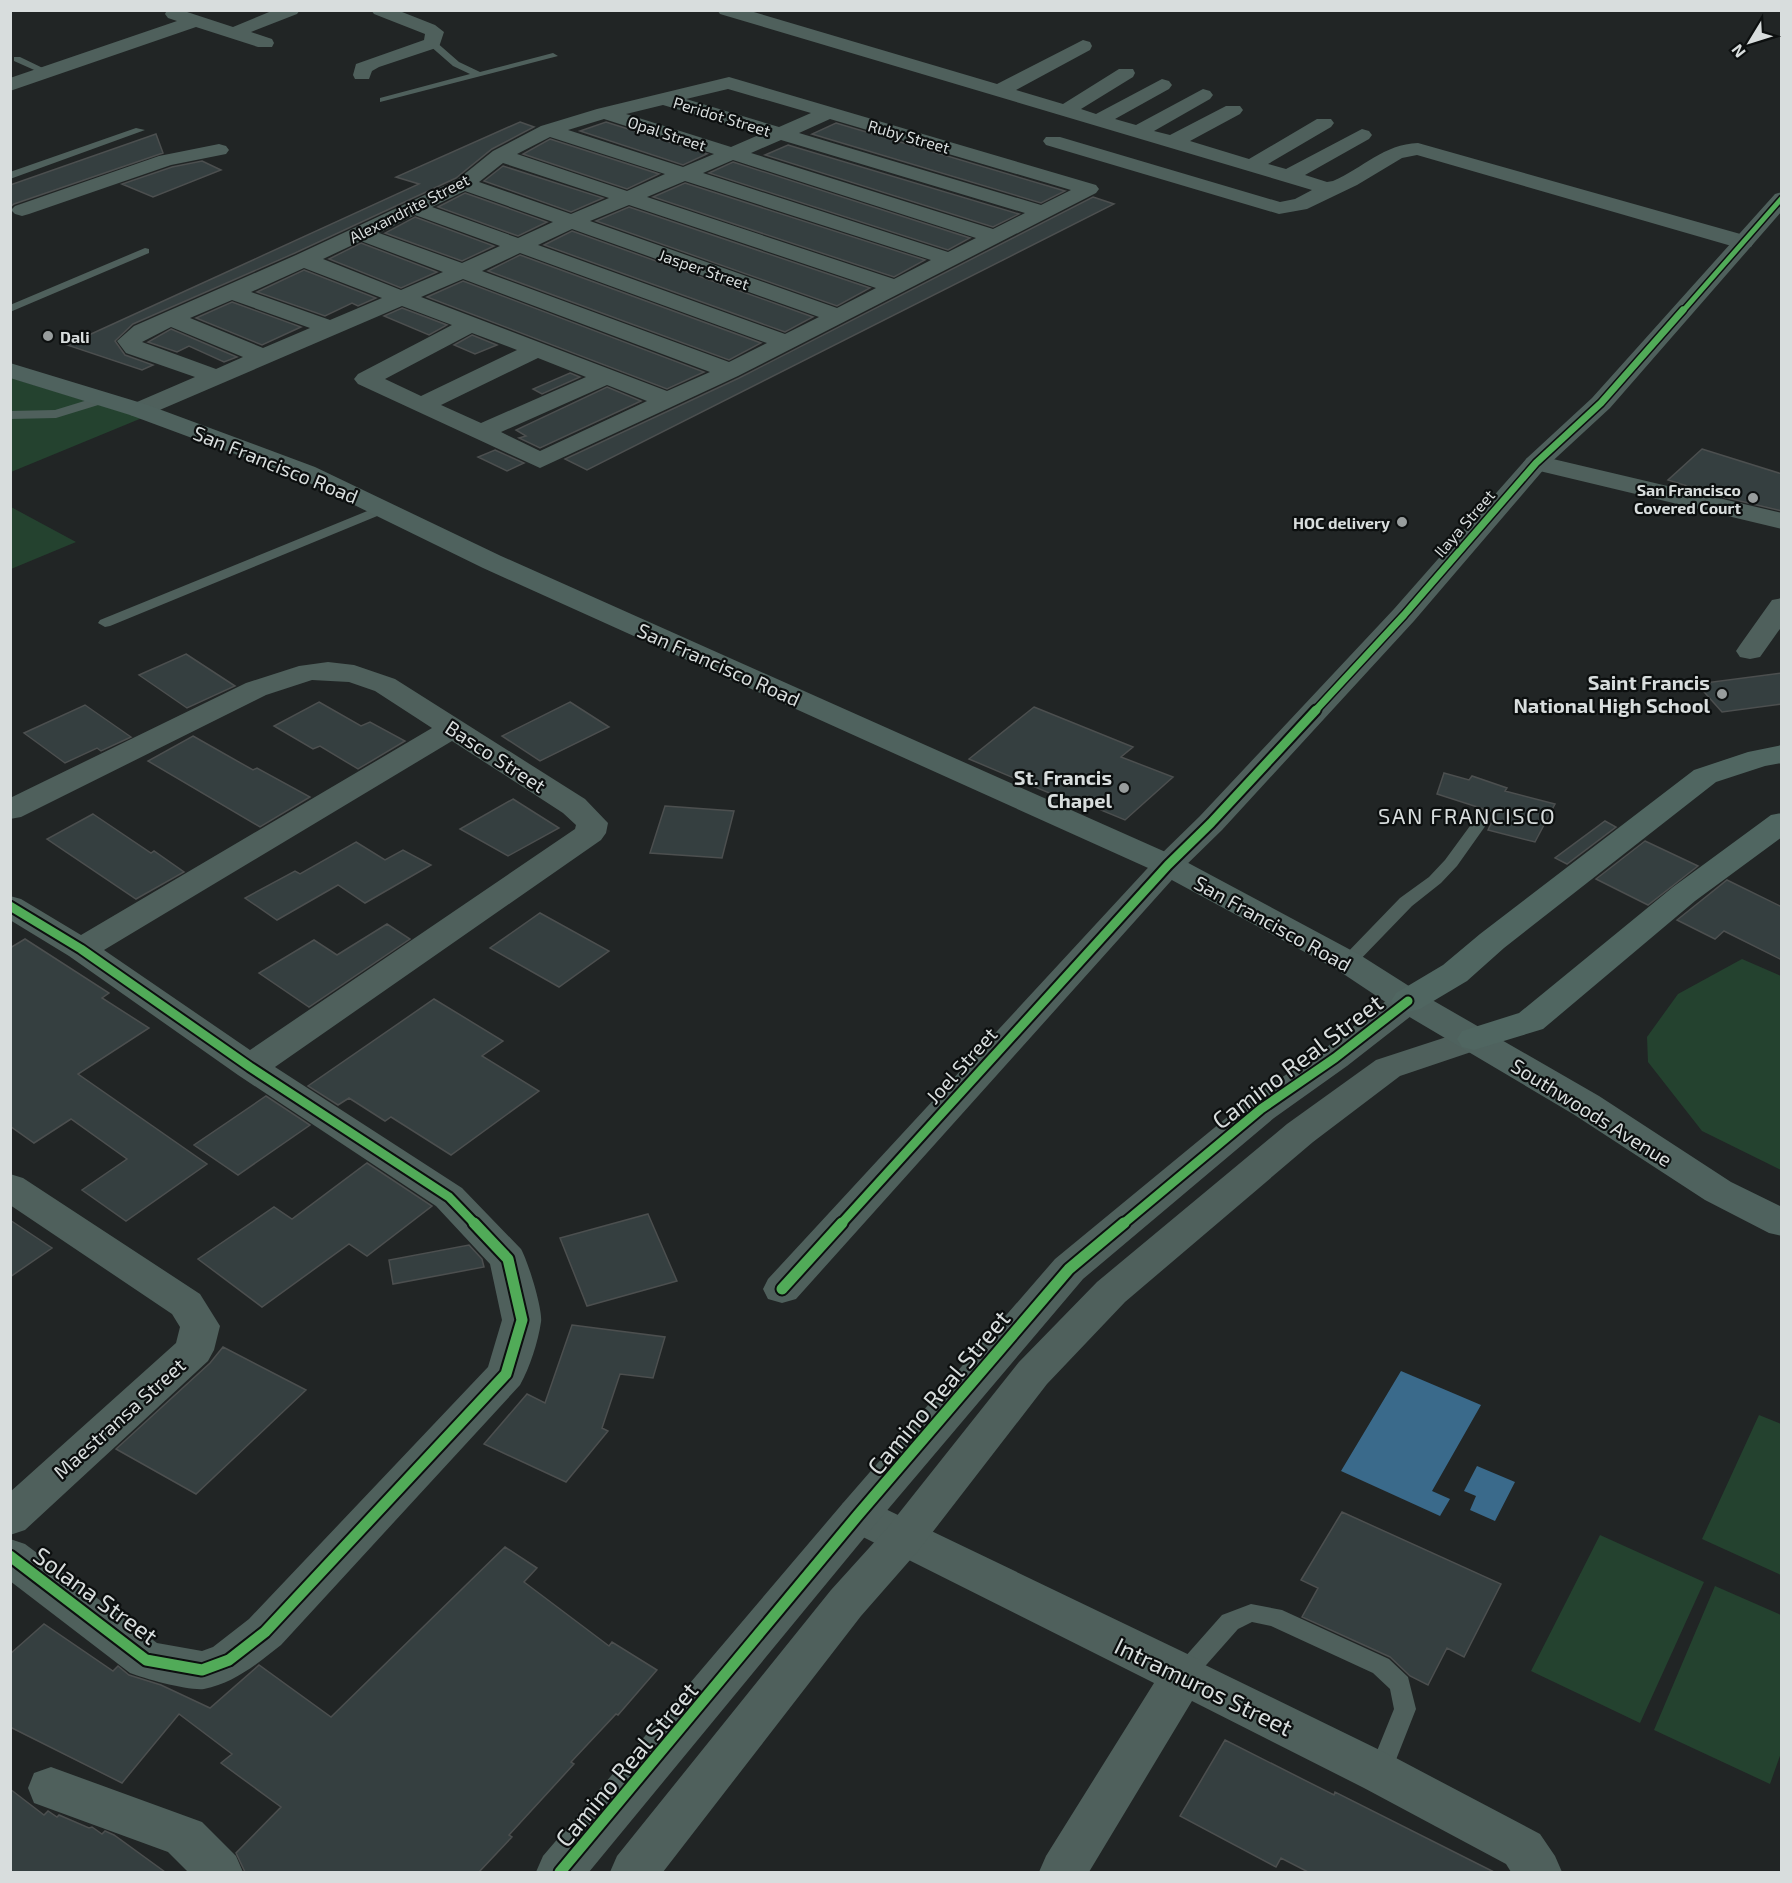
<svg xmlns="http://www.w3.org/2000/svg" width="1792" height="1883" font-family="'Exo 2',sans-serif">
	<style>
		.green { fill: #24422f }
		.water { fill: #3a6a8b }
		.building { fill: #353f40; stroke: #4c4f4f; stroke-width: 1.5 }
		.lines { fill: none; stroke-linecap: round; stroke-linejoin: round }
		.service { fill: #4f605c; fill-rule: evenodd }
		.minor { fill: #4f605c; fill-rule: evenodd }
		.tertiary { fill: #4f605c; fill-rule: evenodd }
		.secondary { fill: #4f625e; fill-rule: evenodd }
		.motorway { fill: #506661; fill-rule: evenodd }
		.cycleway-far3-casing { stroke: #0c0f0f; stroke-width: 8 }
		.cycleway-far2-casing { stroke: #0c0f0f; stroke-width: 10 }
		.cycleway-far1-casing { stroke: #0c0f0f; stroke-width: 13 }
		.cycleway-casing { stroke: #0c0f0f; stroke-width: 15 }
		.cycleway-far3 { stroke: #51ab58; stroke-width: 5 }
		.cycleway-far2 { stroke: #51ab58; stroke-width: 7 }
		.cycleway-far1 { stroke: #51ab58; stroke-width: 9 }
		.cycleway { stroke: #51ab58; stroke-width: 11 }
		.poi-dot { fill: #989d9d; stroke: #0c0f0f; stroke-width: 2 }
		.labels { text-anchor: middle; dominant-baseline: central; stroke-width: 4.5; stroke-linejoin: round; paint-order: stroke }
		.far-street-label { font-size: 16px; fill: #d8dddd; stroke: #0c0f0f }
		.far-poi-label { font-size: 16px; font-weight: bold; fill: #d8dddd; stroke: #0c0f0f; text-anchor: end }
		.street-label { font-size: 20px; fill: #d8dddd; stroke: #0c0f0f }
		.poi-label { font-size: 20px; font-weight: bold; fill: #d8dddd; stroke: #0c0f0f; text-anchor: end }
		.quarter-label { font-size: 22px; letter-spacing: 1.5px; fill: #d8dddd; stroke: #0c0f0f }
		.near-street-label { font-size: 24px; fill: #d8dddd; stroke: #0c0f0f }
	</style>
	<rect width="100%" height="100%" fill="#212525"/>
	<path class="green" d="M11 378 142 418 11 472Z
		M10 507H11L76 542 11 569Z
		M1742 959 1781 976V1170L1702 1131 1648 1062 1647 1037 1678 994Z
		M1759 1415 1781 1424V1575L1702 1539Z
		M1600 1535 1704 1582 1640 1723 1531 1671Z
		M1715 1586 1781 1615V1753L1770 1784 1654 1730Z"/>
	<path class="water" d="M1401 1371 1481 1405 1432 1491 1450 1499 1440 1516 1341 1471Z
		M1477 1466 1515 1482 1495 1521 1470 1510 1476 1496 1464 1491Z"/>
	<path class="building" d="M520 122 534 127 492 149 456 178 295 253 133 324 115 341 125 355 153 365 142 370 67 345 419 184 396 177Z
		M606 122 707 154 683 165 580 131Z
		M836 123 1065 191 1041 203 812 134Z
		M156 134 163 153 14 204 10 207V185Z
		M550 139 659 174 627 189 523 154Z
		M788 145 1019 214 993 227 765 155Z
		M202 161 221 170 153 197 122 184 172 167Z
		M733 162 970 238 948 250 709 173Z
		M503 166 603 198 571 212 484 181Z
		M685 183 925 260 894 277 653 197Z
		M465 193 547 222 518 236 438 207Z
		M1093 197 1114 204 587 470 565 459 739 378Z
		M629 207 870 288 837 306 596 221Z
		M415 217 494 246 462 261 385 233Z
		M572 231 813 317 785 332 544 245Z
		M361 243 437 272 401 288 329 259Z
		M520 255 761 343 729 360 488 271Z
		M304 270 376 298 358 306 352 303 325 316 257 292Z
		M463 281 704 372 667 389 427 297Z
		M232 302 301 327 262 345 196 318Z
		M402 308 447 325 429 335 384 316Z
		M171 329 237 357 224 362 189 346 177 352 148 342Z
		M472 335 497 345 475 354 454 345Z
		M570 373 580 377 542 394 533 389Z
		M607 387 641 401 540 448 519 438 526 436 516 430Z
		M1702 449 1782 474V511L1719 496 1668 480Z
		M495 450 524 463 507 471 478 457Z
		M186 654 235 686 187 708 139 675Z
		M1782 673V704L1722 712 1697 684Z
		M319 702 361 726 370 722 405 741 358 769 320 746 313 749 274 726Z
		M570 702 609 727 540 761 502 736Z
		M85 705 131 737 101 751 97 748 65 763 24 733Z
		M1034 707 1133 747 1121 757 1173 777 1125 820 1072 798 1068 801 969 759Z
		M193 736 253 770 257 768 310 797 260 827 148 761Z
		M1444 773 1469 780 1472 776 1507 788 1505 791 1555 804 1535 842 1488 830 1496 813 1437 794Z
		M513 799 559 828 508 856 460 829Z
		M665 806 734 811 722 858 650 853Z
		M93 814 151 853 154 851 184 872 136 899 47 839Z
		M1605 821 1616 827 1567 864 1555 858Z
		M1645 841 1698 866 1648 905 1596 879Z
		M356 842 385 860 403 850 431 865 365 903 338 885 277 920 245 898 295 871 300 874Z
		M1727 880 1782 907V960L1724 931 1715 939 1677 920Z
		M540 913 609 951 559 987 490 948Z
		M387 924 410 939 309 1007 259 973 314 940 337 955Z
		M25 939 109 993 102 998 149 1028 78 1074 207 1164 126 1221 82 1190 127 1159 71 1119 34 1143 10 1126V948Z
		M434 999 503 1041 482 1056 539 1091 451 1155 391 1117 385 1121 349 1098 338 1105 308 1086Z
		M266 1096 310 1125 238 1175 194 1145Z
		M367 1163 432 1206 367 1256 349 1244 262 1307 198 1259 274 1207 292 1219Z
		M648 1214 677 1281 587 1306 560 1238Z
		M10 1220 52 1248 10 1277Z
		M469 1245 482 1259 484 1267 393 1284 389 1260Z
		M572 1325 665 1337 653 1378 620 1374 602 1428 608 1431 566 1482 484 1444 527 1394 545 1403Z
		M223 1347 306 1390 196 1494 116 1449 210 1363Z
		M1342 1512 1501 1584 1464 1657 1447 1648 1428 1685 1410 1676 1390 1657 1302 1617 1318 1588 1301 1580Z
		M505 1547 537 1568 524 1582 609 1646 612 1642 657 1670 618 1715 616 1714 571 1762 574 1764 509 1835 512 1837 479 1872H245L236 1853 281 1807 221 1763 232 1754 179 1714 122 1783 10 1727V1654L44 1624 113 1671 118 1666 129 1675 161 1685 210 1708 259 1665 331 1717Z
		M1225 1740 1334 1795 1335 1792 1494 1872H1308L1281 1858 1276 1867 1180 1816Z
		M10 1789 44 1815 48 1811 57 1817 59 1815 89 1828 92 1827 102 1834 105 1831 114 1835 165 1872H10Z"/>
	<g class="lines">
		<path class="service" d="M429 41H435L459 62 480 72 553 53 558 56 380 102V98L470 74 453 66 429 45Z
			M14 57H20L49 71 41 73 14 61Z
			M136 128 145 130 10 179V172Z
			M145 248 149 249V253L10 312V305Z
			M104 395 110 399 108 402 56 418 10 419V411L55 410Z
			M382 505 388 509 387 512 110 626 105 627 98 623 100 620Z
			M1483 813 1491 818 1457 866 1441 883 1412 906 1354 966H1342L1340 962 1342 958 1400 898 1429 877 1445 860 1478 815Z
			M1251 1604 1282 1610 1389 1659 1408 1677 1416 1709 1388 1780 1380 1783 1372 1780 1368 1773 1394 1709 1390 1689 1373 1673 1271 1626 1252 1622 1238 1629 1192 1681 1184 1684 1176 1681 1173 1674 1176 1667 1222 1615Z"/>
		<path class="minor" d="M167 10H181L233 27 274 10H300L297 14 251 32 272 39 274 43 272 47H258L196 27 10 91V78L177 21 168 18 165 14Z
			M371 10H397L435 25 444 32 439 47 379 67 372 71 369 79H355L353 75 356 64 424 40 425 34 374 14Z
			M717 10H747L997 84 1083 40 1090 42 1092 46 1090 50 1016 90 1063 104 1119 69H1133L1135 73 1133 77 1081 109 1096 114 1162 79 1169 81 1172 85 1169 89 1115 119 1136 125 1203 89 1210 91 1213 95 1210 99 1154 131 1170 135 1226 106H1240L1243 110 1240 114 1190 141 1249 159 1317 119H1331L1334 123 1331 127 1268 164 1286 169 1362 129 1369 131 1372 135 1369 139 1305 175 1327 182 1333 181C1363 168 1384 144 1418 143L1751 237 1754 242 1751 247 1743 248 1735 247 1417 155 1402 158 1357 185 1307 209 1279 214 1046 145 1043 141 1046 137H1060L1280 202 1295 199 1312 190 720 14Z
			M729 77 1096 185 1099 189 1096 193 738 376 540 468 358 384 354 379 358 374 452 325 402 306 148 415 139 417 130 415 127 410 130 405 195 377 126 353 117 341 134 326 296 255 457 180 493 151 541 126 597 109ZM728 89 811 113 779 127 686 99ZM663 105 761 134 731 147 626 114ZM604 119 714 154 683 167 568 130ZM830 119 1071 190 1041 205 799 133ZM550 137 665 174 627 191 517 154ZM781 140 1025 213 993 229 751 153ZM733 160 976 238 948 252 703 173ZM503 163 609 198 571 214 479 182ZM685 181 931 260 894 279 647 197ZM465 191 553 222 518 238 432 207ZM629 205 876 288 837 308 590 221ZM415 215 500 246 462 263 379 233ZM572 229 819 317 785 334 538 245ZM361 241 443 272 401 290 323 259ZM520 253 767 343 729 362 482 271ZM304 268 382 298 330 320 251 292ZM463 279 710 372 667 391 421 297ZM232 300 310 328 263 348 190 318ZM171 327 243 357 216 369 142 342ZM472 333 517 350 421 396 385 379ZM538 358 586 377 481 423 441 405ZM607 385 647 401 540 451 501 432Z
			M219 144 226 146 229 150 226 154 171 165 29 214 22 216 15 214 11 210 15 206 159 156Z
			M1536 455 1782 513V529L1527 468 1523 463 1527 458Z
			M1782 598V626L1760 657 1750 659 1740 657 1736 651 1740 645 1772 600Z
			M328 662 354 665 395 679 585 799 608 823 606 833 601 840 275 1067 462 1188 521 1249C528 1261 543 1310 541 1322 538 1342 530 1367 520 1385L281 1645C257 1664 234 1683 204 1689 190 1691 145 1679 130 1673L10 1581V1539L25 1544 157 1643 202 1651 213 1647 249 1619 488 1367 502 1320 490 1264 436 1206 238 1075 69 956 10 920V896L21 899 81 935 432 728 375 691 349 682 312 680 266 695 21 817 10 819V798L246 683 299 666ZM452 741 563 813 576 825 575 829 250 1050 104 950Z
			M1168 855 1179 858 1184 865 1179 872 796 1299 782 1303 768 1299 763 1289 768 1279 1157 858Z
			M10 1174 23 1178 200 1294 220 1326 214 1350 208 1361 25 1530 10 1535V1492L176 1343 180 1327 172 1314 10 1205Z
			M858 1498 873 1503 1200 1660 1201 1663 1396 1758 1540 1834 1555 1856 1562 1872H1511L1506 1864 1364 1788 1192 1701 1089 1872H1039L1046 1856 1154 1683 843 1527 837 1515 843 1503Z
			M51 1767 202 1822 236 1856 243 1872H188L168 1852 34 1803 28 1788 34 1773Z"/>
		<path class="tertiary" d="M1782 192V211L1610 408 1545 468 1414 621 1222 830 1179 872 1168 875 1157 872 1152 865 1157 858 1200 816 1394 609 1527 458 1592 398 1775 194Z
			M1408 990 1420 993 1425 1001 1420 1009 1347 1066 1274 1118 1083 1279 873 1527 589 1872H536L543 1856 843 1503 1055 1259 1248 1100 1323 1050 1396 993Z
			M1474 1028 1486 1031 1491 1039 1486 1047 1400 1076 1313 1142 1125 1302 1047 1384 918 1551 861 1616 663 1872H610L617 1856 831 1590 888 1527 1019 1362 1097 1282 1287 1124 1376 1060Z"/>
		<path class="secondary" d="M10 363 148 405 315 467 501 556 1179 858 1360 955 1420 993 1599 1096 1731 1182 1782 1207V1236L1769 1233 1705 1200 1573 1114 1396 1009 1336 969 1157 872 483 568 297 477 130 415 10 378Z"/>
		<path class="motorway" d="M1782 745V763L1765 766 1716 782 1504 948 1467 981 1420 1009 1408 1012 1396 1009 1391 1001 1396 993 1443 965 1480 934 1694 770 1748 752Z
			M1782 813V837L1695 901 1543 1029 1474 1050 1462 1047 1457 1039 1462 1031 1519 1013 1673 887 1771 815Z"/>
		<g class="cycleway-far3-casing">
			<path id="cycleway-far3" d="M1682 312 1782 198"/>
		</g>
		<g class="cycleway-far2-casing">
			<path id="cycleway-far2" d="M1315 711 1404 615 1536 463 1601 403 1683 310"/>
		</g>
		<g class="cycleway-far1-casing">
			<path id="cycleway-far1" d="M10 906 81 949 250 1067 449 1197 475 1224
				M841 1224 1168 865 1211 823 1316 710
				M1123 1224 1261 1109 1335 1058 1408 1001"/>
		</g>
		<g class="cycleway-casing">
			<path id="cycleway" d="M782 1289 842 1223
				M10 1556 146 1660 202 1670 229 1660 265 1632 506 1374 522 1320 508 1259 474 1223
				M560 1872 858 1515 1069 1269 1124 1223"/>
		</g>
		<use href="#cycleway-far3" class="cycleway-far3"/>
		<use href="#cycleway-far2" class="cycleway-far2"/>
		<use href="#cycleway-far1" class="cycleway-far1"/>
		<use href="#cycleway" class="cycleway"/>
	</g>
	<g class="poi-dot">
		<circle cx="48" cy="336" r="6"/>
		<circle cx="1753" cy="498" r="6"/>
		<circle cx="1402" cy="522" r="6"/>
		<circle cx="1722" cy="694" r="6"/>
		<circle cx="1124" cy="788" r="6"/>
	</g>
	<g class="labels">
		<g class="far-street-label">
			<text transform="translate(722 116) rotate(17)">Peridot Street</text>
			<text transform="translate(667 133) rotate(18)">Opal Street</text>
			<text transform="translate(909 136) rotate(16)">Ruby Street</text>
			<text transform="translate(409 208) rotate(-27)">Alexandrite Street</text>
			<text transform="translate(704 269) rotate(19)">Jasper Street</text>
			<text transform="translate(1464 523) rotate(-49)">Ilaya Street</text>
		</g>
		<g class="far-poi-label">
			<text x="60" y="336" text-anchor="start">Dali</text>
			<text x="1741" y="489">San Francisco<tspan x="1741" dy="18">Covered Court</tspan></text>
			<text x="1390" y="522">HOC delivery</text>
		</g>
		<g class="street-label">
			<text transform="translate(276 464) rotate(22)">San Francisco Road</text>
			<text transform="translate(719 664) rotate(24)">San Francisco Road</text>
			<text transform="translate(496 756) rotate(33)">Basco Street</text>
			<text transform="translate(1273 923) rotate(29)">San Francisco Road</text>
			<text transform="translate(961 1065) rotate(-48)">Joel Street</text>
			<text transform="translate(1592 1112) rotate(32)">Southwoods Avenue</text>
			<text transform="translate(119 1418) rotate(-42)">Maestransa Street</text>
		</g>
		<g class="poi-label">
			<text x="1710" y="682">Saint Francis<tspan x="1710" dy="23">National High School</tspan></text>
			<text x="1112" y="777">St. Francis<tspan x="1112" dy="23">Chapel</tspan></text>
		</g>
		<g class="quarter-label">
			<text x="1467" y="815">SAN FRANCISCO</text>
		</g>
		<g class="near-street-label">
			<text transform="translate(1297 1061) rotate(-37)">Camino Real Street</text>
			<text transform="translate(938 1392) rotate(-50)">Camino Real Street</text>
			<text transform="translate(96 1595) rotate(36)">Solana Street</text>
			<text transform="translate(1204 1686) rotate(26)">Intramuros Street</text>
			<text transform="translate(626 1764) rotate(-50)">Camino Real Street</text>
		</g>
	</g>
	<rect width="1792" height="1883" fill="none" stroke="#d8dddd" stroke-width="24"/>
	<g transform="translate(1750 42) rotate(232)" stroke="#0c0f0f" stroke-width="4.5" paint-order="stroke">
	<path d="M0-4.5L10 22L0 15L-10 22Z" fill="#d8dddd"/>
	<text y="-9" font-size="16" font-weight="bold" text-anchor="middle" fill="#d8dddd">N</text>
	</g>
</svg>
